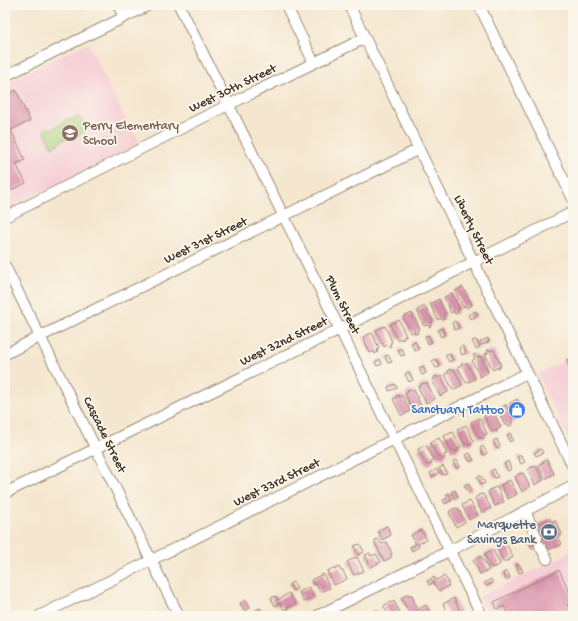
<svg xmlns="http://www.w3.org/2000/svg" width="578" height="621" font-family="'Gochi Hand',sans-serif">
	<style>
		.built { fill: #f6cfd6 }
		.green { fill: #a6cc77; stroke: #707b4a }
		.building { fill: #d992ab }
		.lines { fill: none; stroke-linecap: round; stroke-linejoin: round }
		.minor-casing { stroke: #988876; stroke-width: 12 }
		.minor { stroke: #fff; stroke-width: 10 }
		.labels { text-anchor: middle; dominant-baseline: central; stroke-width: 3.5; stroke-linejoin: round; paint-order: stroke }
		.street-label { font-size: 13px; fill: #3b2a1e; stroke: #fbf7ec }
		.education-label { font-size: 13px; fill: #785e54; stroke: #fbf7ec; text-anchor: start }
		.shop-label { font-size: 13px; fill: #366cbe; stroke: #fbf7ec; text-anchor: end }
		.service-label { font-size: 13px; fill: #4e5e75; stroke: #fbf7ec; text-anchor: end }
	</style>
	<rect width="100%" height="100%" fill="#fbf7ec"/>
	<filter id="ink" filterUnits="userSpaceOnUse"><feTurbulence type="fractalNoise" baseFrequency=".025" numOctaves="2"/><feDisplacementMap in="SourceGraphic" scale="8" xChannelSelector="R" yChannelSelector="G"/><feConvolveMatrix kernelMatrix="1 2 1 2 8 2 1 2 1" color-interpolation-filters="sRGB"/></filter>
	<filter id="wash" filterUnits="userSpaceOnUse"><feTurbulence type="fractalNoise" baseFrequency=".012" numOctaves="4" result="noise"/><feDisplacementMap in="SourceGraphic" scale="16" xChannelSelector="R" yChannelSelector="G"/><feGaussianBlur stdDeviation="0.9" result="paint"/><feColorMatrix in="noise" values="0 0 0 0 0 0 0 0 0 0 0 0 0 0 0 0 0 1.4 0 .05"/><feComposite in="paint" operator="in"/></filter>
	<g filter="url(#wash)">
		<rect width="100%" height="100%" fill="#f5e7cf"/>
		<path class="built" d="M88 43 128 124 141 143 5 210V83Z
			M573 357V449L537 374Z
			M573 551V616H488L479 597Z"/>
		<path class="green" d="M78 116 80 120 83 121 82 125 85 131 78 135 76 133 70 138H67L59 142V144L57 145 56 143 54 146H51L44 130 48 127 52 129 63 123V121L68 118 70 120Z"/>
		<g id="blocks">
			<path class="building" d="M16 90 30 121 11 130 25 160 16 164 26 183 5 193V96Z
				M463 287 472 305 467 308 466 305 463 307 455 291Z
				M452 293 460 309 457 310 458 313 455 314 454 311 451 313 444 297Z
				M439 299 446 315 443 316 445 319 442 320 441 318 438 320 430 304Z
				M425 306 433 322 430 323 431 326 429 327 428 325 424 326 417 310Z
				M475 311 478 316 470 319 468 315Z
				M412 313 420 329 417 330 418 333 415 334 414 331 411 333 403 317Z
				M399 320 406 336 403 337 404 339 402 340 401 338 397 340 390 324Z
				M455 321 459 328 455 330 452 323Z
				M385 326 392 342 390 343 391 346 388 347 387 345 384 347 376 330Z
				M442 328 445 335 441 337 438 330Z
				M372 333 379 348 377 350 378 352 375 354 374 351 370 353 363 337Z
				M428 335 432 342 428 344 425 336Z
				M488 338 489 342 482 345 480 342Z
				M474 340H476L480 347 476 349 472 341Z
				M415 341 419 349 415 351 411 343Z
				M463 346 466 353 462 355 459 348Z
				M401 348 405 355 401 356 398 350Z
				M489 349 490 351 494 350 501 366H499L500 368 498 369V367L493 370 485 354 488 353 487 351Z
				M449 353 453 360 449 362 445 355Z
				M475 354 477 358 481 356 488 372 480 377 472 361 475 359 473 355Z
				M388 355 392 362 388 363 385 356Z
				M573 357V376L566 360Z
				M380 359 382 364 377 366 375 362Z
				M436 359 440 367 436 368 432 361Z
				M463 363 464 364 467 363 475 379 466 383 458 367 462 365 461 364Z
				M423 366 426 373 422 375 419 368Z
				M450 369 451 371 454 369 462 385 453 390 445 374 449 372 448 370Z
				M409 372 413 380 409 382 405 374Z
				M437 376V378L441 376 448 392 440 396 432 380 435 379 434 377Z
				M423 383 424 384 427 383 435 399 426 403 418 387 422 385 421 384Z
				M395 384 397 388 389 391 388 387Z
				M410 389 411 391 414 390 421 406 412 410 405 394 408 392 407 390Z
				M398 395 399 397 402 395 410 411 403 415H401L393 399 397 397 396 396Z
				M517 399 521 407 522 406 525 415 517 419 509 404Z
				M506 405 514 421 511 422 512 425 509 426 508 424 505 425 497 409Z
				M493 411 501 427 497 429 498 430 496 432 495 430 492 432 484 416Z
				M480 418 487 434 484 435 485 438 483 439 482 437 479 438 471 422Z
				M466 425 474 441 471 442 472 444 469 446 468 443 465 445 457 429Z
				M453 432 461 447 457 449 458 451 456 452 455 450 452 452 444 436Z
				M510 433 513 440 510 442 507 435Z
				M439 438 447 454 444 455 445 458 442 459 441 457 438 458 430 443Z
				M497 439 500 447 497 449 493 441Z
				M426 445 434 460 431 462 432 464 429 465 428 464 426 465 418 449Z
				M483 446 487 453 483 455 480 448Z
				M541 449 543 453 536 456 534 453Z
				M470 453 474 460 470 462 466 455Z
				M521 455 525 462 521 464 517 457Z
				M455 460H457L460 467 456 468 453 461Z
				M547 460 554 474 545 479 538 465Z
				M508 461 511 469 508 471 504 464Z
				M443 466 447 473 443 475 439 468Z
				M536 466 543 480 535 485 528 470 531 467Z
				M437 469 439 473 432 477 430 473Z
				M494 469 498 477 495 478 491 471Z
				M523 473 530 487 522 492 515 477 518 475V474Z
				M481 476 485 483 481 485 477 477Z
				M510 480 517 494 508 499 501 485Z
				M468 483 472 490 468 492 464 485Z
				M497 487 504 502 495 506 488 492 491 489Z
				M455 490 458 497 455 499 451 492Z
				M449 493 452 500 445 504 443 500 448 498 446 495Z
				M483 494 491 508 482 513 475 498 478 496V495Z
				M470 501 478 515 469 520 462 505Z
				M454 508V509L458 508 465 522 458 526 456 527 449 512Z
				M550 518 551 522 555 520 562 534 558 536 562 544 548 550 545 543 533 550 529 542 542 536 536 525Z
				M387 526 391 535 382 540 378 531Z
				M421 530 422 533H424L426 540 418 544 419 547 412 551 410 547 416 544 411 535Z
				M378 539 382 544 387 542 392 554 390 555 392 557 384 561 375 543V540Z
				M506 543 513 557 509 559 510 560 508 561V560L504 562 497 547Z
				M360 544 364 552 358 555 354 546Z
				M493 550 500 564 495 568V566L491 568 484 554Z
				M370 553 371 556 376 554 381 562 371 567 365 555Z
				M481 556 489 570 485 572 486 573 484 572 480 574 473 560Z
				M357 557 364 571 354 575 347 562Z
				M519 564 523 572 519 573 516 565Z
				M339 567 341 571H343L347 579 334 585 327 571 333 568 334 570Z
				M559 570 573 599V601L567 605 573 616H509L504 606 497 609 494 602Z
				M507 571 510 578 506 580 503 573Z
				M323 574 330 588 320 592 316 584 314 585 311 580Z
				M444 576 449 582 447 583 449 586 439 591 434 584V582L429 585 427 581 434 577 436 580Z
				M491 579 493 583 486 586 484 583Z
				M293 582 297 589 293 591 289 584Z
				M309 587 314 597 304 602 299 592Z
				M289 593 296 604 284 610 280 603 275 606 271 598 276 596 278 600Z
				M408 594 410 596 412 595 417 610 426 605 430 613 420 616 418 611 410 614 401 598Z
				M454 598 462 616H449L443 604Z
				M246 600 250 608 244 611 240 603Z
				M394 601 401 615 399 616H389L384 606 389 602 390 603Z
				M260 608 264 616H251L250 613Z
				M377 610 380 616H368L367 615 371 613V612Z"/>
		</g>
	</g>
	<g filter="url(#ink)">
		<use href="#blocks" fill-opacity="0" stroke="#988876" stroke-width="1"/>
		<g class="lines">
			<g class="minor-casing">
				<path id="minor" d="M118 5 124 17
					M179 5 482 616
					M286 5 314 63
					M349 5 573 467
					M479 5 573 199
					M5 76 149 5
					M5 217 228 105 365 38
					M5 266 179 616
					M5 354 419 149
					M5 493 332 333 573 212
					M525 511 537 538
					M540 546 547 559
					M39 616 527 373
					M317 616 457 547 573 486"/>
			</g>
			<use href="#minor" class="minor"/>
		</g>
	</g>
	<defs>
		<g id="school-disc" transform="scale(0.9)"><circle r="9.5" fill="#8d6e63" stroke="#fbf7ec"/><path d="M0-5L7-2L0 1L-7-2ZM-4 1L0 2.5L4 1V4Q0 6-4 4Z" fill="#fff"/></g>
		<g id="shop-disc" transform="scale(0.9)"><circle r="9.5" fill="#3f7fe0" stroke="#fbf7ec"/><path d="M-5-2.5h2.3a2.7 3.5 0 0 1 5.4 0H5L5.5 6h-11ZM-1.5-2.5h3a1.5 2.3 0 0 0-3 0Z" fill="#fff"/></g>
		<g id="bank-disc" transform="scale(0.9)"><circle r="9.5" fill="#5c6f8a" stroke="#fbf7ec"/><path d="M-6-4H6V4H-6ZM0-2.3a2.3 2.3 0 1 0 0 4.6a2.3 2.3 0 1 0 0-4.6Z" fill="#fff"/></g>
	</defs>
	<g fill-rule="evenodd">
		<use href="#school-disc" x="70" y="133"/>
		<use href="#shop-disc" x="517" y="410"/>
		<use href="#bank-disc" x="549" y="532"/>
	</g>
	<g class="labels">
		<g class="street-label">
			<text transform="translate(233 89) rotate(-26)">West 30th Street</text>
			<text transform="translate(473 230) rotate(64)">Liberty Street</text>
			<text transform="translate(206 241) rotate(-26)">West 31st Street</text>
			<text transform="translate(342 305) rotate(64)">Plum Street</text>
			<text transform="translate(284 342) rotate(-26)">West 32nd Street</text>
			<text transform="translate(104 435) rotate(64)">Cascade Street</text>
			<text transform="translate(277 483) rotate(-26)">West 33rd Street</text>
		</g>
		<g class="education-label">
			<text x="83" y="126">Perry Elementary<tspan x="83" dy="15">School</tspan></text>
		</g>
		<g class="shop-label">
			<text x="504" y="410">Sanctuary Tattoo</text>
		</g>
		<g class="service-label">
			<text x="536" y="525">Marquette<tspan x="536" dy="15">Savings Bank</tspan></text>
		</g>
	</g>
	<rect width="578" height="621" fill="none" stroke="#fbf7ec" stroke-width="20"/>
</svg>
